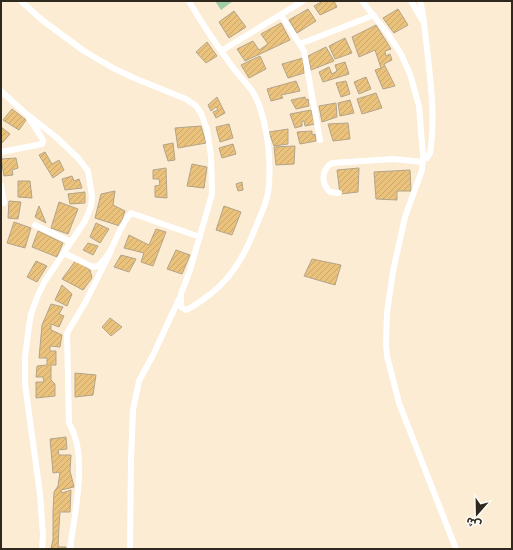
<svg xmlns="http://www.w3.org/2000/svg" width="513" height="550" font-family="Raleway,'Noto Sans Arabic',sans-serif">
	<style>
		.green { fill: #a1cda7 }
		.building { fill: url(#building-hatch); stroke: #b2a48b }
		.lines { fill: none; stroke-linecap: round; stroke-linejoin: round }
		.minor { stroke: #fff; stroke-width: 6 }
	</style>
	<defs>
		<pattern id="building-hatch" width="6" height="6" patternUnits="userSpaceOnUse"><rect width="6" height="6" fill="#ebc27b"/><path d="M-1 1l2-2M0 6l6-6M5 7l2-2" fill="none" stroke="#caa76a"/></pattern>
	</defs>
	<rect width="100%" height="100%" fill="#fcecd3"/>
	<path class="green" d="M215 1H233L221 10Z"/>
	<path class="building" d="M323 1H334L337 7 320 15 314 6Z
		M308 9 316 21 297 33 289 20Z
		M398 9 408 25 394 33 383 18Z
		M234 11 246 27 229 38 219 22Z
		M281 23 290 40 245 61 237 49 253 41 259 50 268 44 261 34Z
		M376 25 391 49 385 51 386 56 390 54 392 60 384 64 395 86 383 89 375 70 381 68 375 50 359 57 352 37Z
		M345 38 352 53 335 59 329 46Z
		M207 42 217 56 206 63 196 52Z
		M326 47 334 61 311 70 308 56Z
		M260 56 266 69 249 78 241 65Z
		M303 58 304 73 288 78 282 64Z
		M345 62 349 74 323 82 319 72 329 67 332 74 337 71 335 65Z
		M366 77 371 89 359 94 354 82Z
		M296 81 300 91 281 95 283 98 271 101 267 89Z
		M346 81 350 94 341 97 336 83Z
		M376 93 382 108 362 114 357 99Z
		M217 97 225 113 216 118 213 112 218 110 216 107 211 111 208 105Z
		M305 97 306 100 308 99 309 106 296 109 291 100Z
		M350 100 354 113 340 116 338 103Z
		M336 103 337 117 322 122 319 106Z
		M12 109 26 120 19 130 3 120Z
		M311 110 315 124 305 126 304 121H302V126L295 128 290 114Z
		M348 123 350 139 333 141 328 124Z
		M229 124 233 138 220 142 216 127Z
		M201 126 206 143 178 148 175 128Z
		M1 127 10 134 1 144Z
		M288 129V144L274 146 269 132Z
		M312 131V135L315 134 316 141 300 144 297 132Z
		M173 143 175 160 168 161 163 145Z
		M233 144 236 154 222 158 219 148Z
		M295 146 294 164 276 165 274 147Z
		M45 152 52 164 59 160 64 170 53 178 39 155Z
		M16 158 18 168 12 170 13 175 4 176 1 159Z
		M192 164 207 167 204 188 187 186Z
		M166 168 167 198 155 197V186L160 185 159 179H153V170Z
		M359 168 358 192 340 194 337 170Z
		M410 170 411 191H397V200L376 199 374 172Z
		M72 176 74 181 79 179 82 188 65 190 62 179Z
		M18 181H30L32 198 18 197Z
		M242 182 243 190 238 191 236 184Z
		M115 191 113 205 125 211 120 226 95 218 101 194Z
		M85 192V203L70 204 68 194Z
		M9 201 21 202 18 219 8 218Z
		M59 202 78 209 68 234 51 228Z
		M39 206 46 223 35 217Z
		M224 206 241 212 232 235 216 230Z
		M14 222 31 228 25 248 7 243Z
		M96 223 109 229 100 243 90 237Z
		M156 229 166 232 153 266 141 262 144 253 124 248 129 235 149 245Z
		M38 231 63 243 57 257 32 247Z
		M88 243 98 246 93 255 83 250Z
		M176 250 190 255 182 274 167 269Z
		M121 255 136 259 129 272 114 267Z
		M312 259 341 265 335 285 304 276Z
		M76 260 90 270 92 278 83 290 62 279Z
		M36 261 47 266 37 282 27 277Z
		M62 285 72 294 67 306 55 300Z
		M51 304 63 307 59 314 64 316 59 327 51 324V330L62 335 60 347 50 346V351H56V365H51V380L55 384V396L36 398V382H44L43 377H36L37 366 47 365V358H39L42 325Z
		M110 318 122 327 111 336 102 327Z
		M75 373 96 375 93 395 75 397Z
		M66 437 67 449 58 450 59 455H71L70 471 74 487 61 490 62 493 71 490 70 512H60L59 526 58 547H66V549H51L53 539V512L54 492 58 486 60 472 53 473 50 439Z"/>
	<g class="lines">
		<path class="minor" d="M21 1 42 20 84 51 113 68 134 78 186 99 196 106 201 113 207 129 211 156 212 194 190 270 181 294V307L186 310C191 308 196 304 201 301 231 281 244 257 257 224 261 214 266 204 268 193 272 165 268 126 257 100 252 87 242 80 234 69 218 47 202 24 189 1
			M362 1 388 34 401 54 410 74 419 106 423 156 422 170 405 217 393 271 387 313 386 344 387 356 399 403 456 549
			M411 1 422 20
			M420 1C424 14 424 27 426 40 430 78 436 116 430 153L427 158 423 156
			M281 15 304 51 320 140
			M300 44 374 15
			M221 51 303 1
			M1 91 24 112 56 137 78 158 88 171 92 196 91 206 85 221 45 281 38 295 31 314 29 326 25 357V384L40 494 43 535 42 549
			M1 152 42 144 43 141 42 138 29 118
			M1 185 4 203
			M339 193 330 192C321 184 321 170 332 163L393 159 423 162
			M35 225 71 242
			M64 253 93 267 98 266C115 252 117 228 131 213L200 237
			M70 549C74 516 86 466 74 434 73 430 71 427 69 423L67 333 85 303 111 251
			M130 549 131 459 133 410 139 381 154 353 179 299"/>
	</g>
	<rect width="513" height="550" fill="none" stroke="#2e281e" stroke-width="4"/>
	<g transform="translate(477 514) rotate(200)" stroke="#fefbf6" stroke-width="3" paint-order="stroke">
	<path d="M0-3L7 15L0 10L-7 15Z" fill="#2e281e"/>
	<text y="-6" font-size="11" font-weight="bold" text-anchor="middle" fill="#2e281e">ش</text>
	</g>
</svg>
